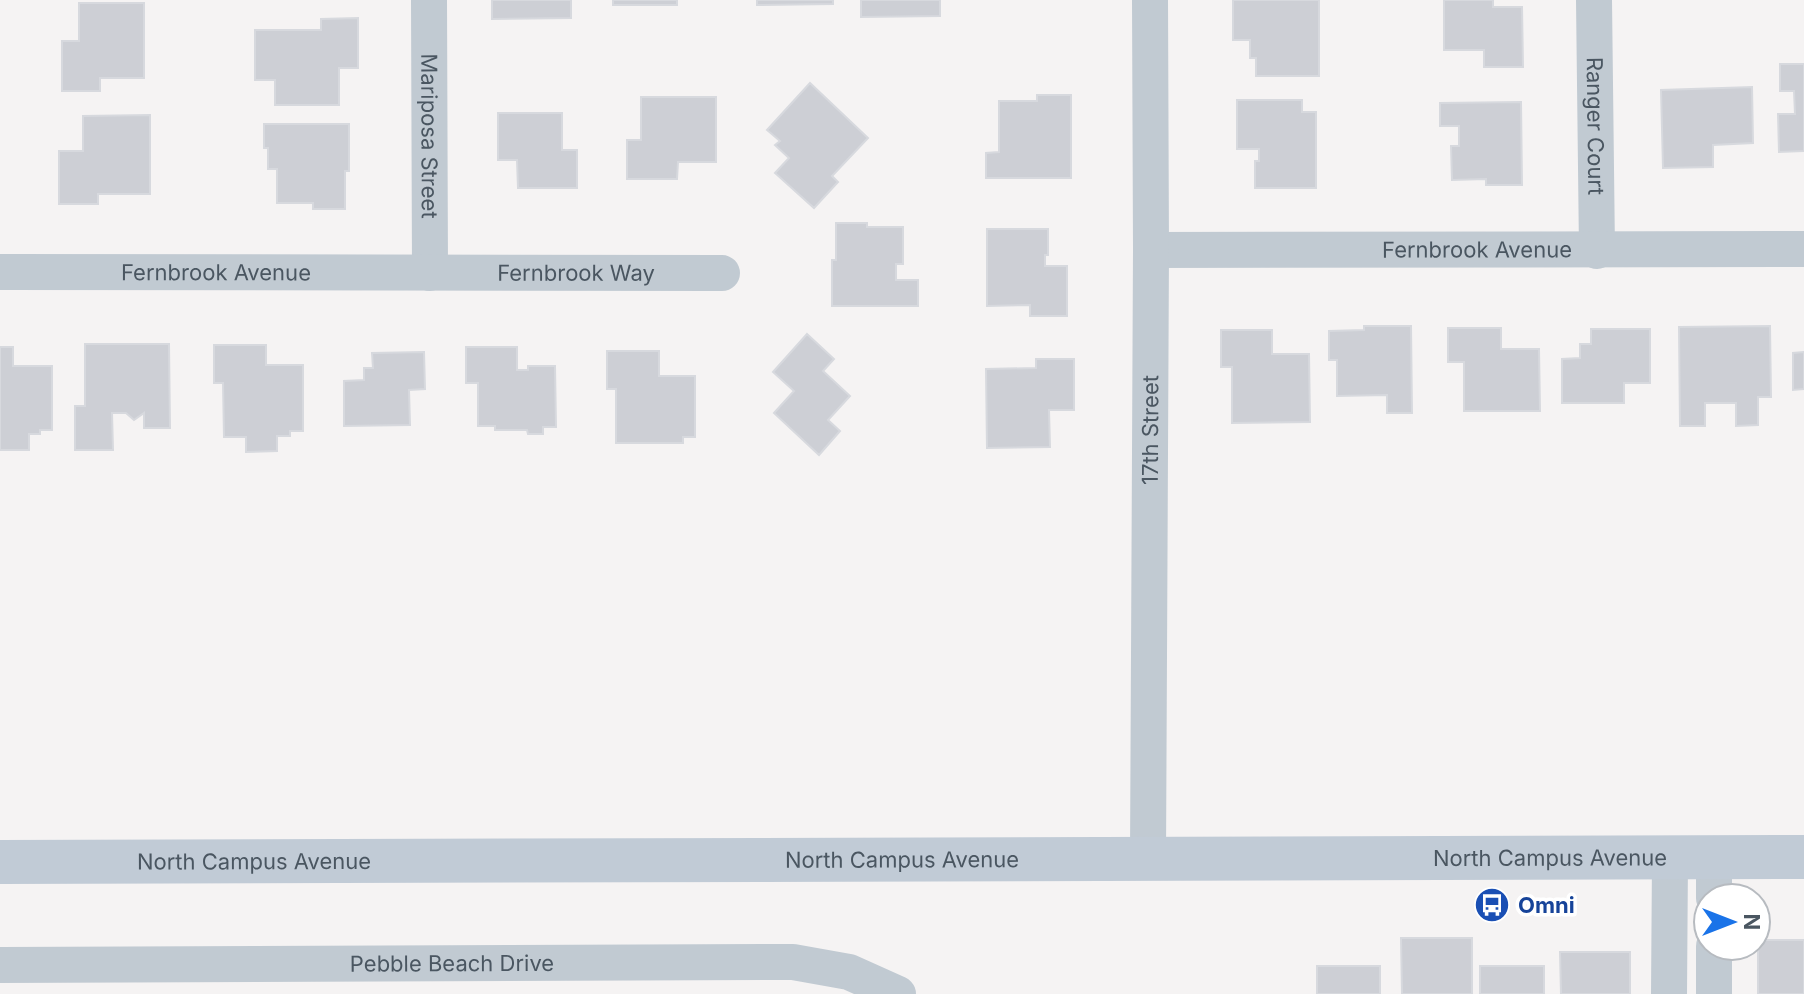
<svg xmlns="http://www.w3.org/2000/svg" width="1804" height="994" font-family="Inter,sans-serif">
	<style>
		.building { fill: #cdcfd5; stroke: #d7d9de; stroke-width: 2 }
		.lines { fill: none; stroke-linecap: round; stroke-linejoin: round }
		.street { stroke: #c1cad2; stroke-width: 36 }
		.secondary { stroke: #c1cbd6; stroke-width: 44 }
		.labels { text-anchor: middle; dominant-baseline: central; stroke-width: 7; stroke-linejoin: round; paint-order: stroke }
		.street-label { font-size: 22px; fill: #4a5661; stroke: #fff }
		.transit-label { font-size: 22px; font-weight: bold; fill: #164399; stroke: #fff; text-anchor: start }
	</style>
	<rect width="100%" height="100%" fill="#f5f3f3"/>
	<path class="building" d="M492 0H571V18L492 19Z
		M613 0H677V5H613Z
		M757 0H833V4L757 5Z
		M861 0H940V16L861 17Z
		M1233 0H1319V76H1256V58H1250V40H1233Z
		M1444 0H1493V7H1522L1523 67H1484V50H1444Z
		M79 3H144V78H100V91H62V41H79Z
		M358 18V68H339V105H275V80H255V30H321V19Z
		M1780 64H1804V151L1779 152 1778 114H1795L1794 91H1780Z
		M810 83 868 138 832 176 838 182 814 208 775 173 789 158 775 145 780 141 767 130Z
		M1752 87 1753 143 1713 145V167L1663 168 1661 90Z
		M1037 95H1071V178H986V153L999 152V101H1037Z
		M641 97H716V162H678L677 179H627V140H641Z
		M1237 100H1302V112H1316V188H1255V161H1259V149H1237Z
		M1521 102 1522 185H1486V179L1452 180 1451 146H1459V126H1440V103Z
		M498 113H562V150H577V188H518L517 160H498Z
		M150 115V194H98V204H59V151H83V116Z
		M264 124H349V171H345V209H313V203H277V169H268V148H264Z
		M836 223H867V227H903V264H896V280H918V306H832V260H836Z
		M987 229H1048V255H1045V266H1067V316H1030V305L987 306Z
		M1364 326H1411L1412 413H1387V395L1337 396V360H1329V331L1364 330Z
		M1770 326 1771 397H1758V425L1736 426V403H1705V426H1680L1679 327Z
		M1448 328H1501V349H1539L1540 411H1464V362H1448Z
		M1591 329H1650V383H1624V403H1562V359L1580 358V344H1591Z
		M1221 330H1272V354H1309L1310 422 1232 423V367H1221Z
		M807 334 834 359 823 371 850 396 828 420 840 431 819 455 774 413 794 391 773 372Z
		M85 344H169L170 428H144V413L134 420 126 413H112L113 450H75V406H85Z
		M214 345H266V365H303V431H290V436H277V451L246 452V437H224L223 383H214Z
		M0 347H13V366H52V430H40V434H29V450H0Z
		M466 347H517V370H528V366H555L556 427H543V434H528L527 430H495V426H478V383H466Z
		M607 351H659V376H695V437H683V443H616V389H607Z
		M424 352 425 389 409 390 410 425 344 426V381L364 380V368H373L372 353Z
		M1804 352V389L1793 390V353Z
		M1036 359H1074V410H1049L1050 447 987 448 986 369 1036 368Z
		M1401 938H1472V994H1402Z
		M1758 940H1804V994H1758Z
		M1560 952H1630V994H1561Z
		M1317 966H1380V994H1317Z
		M1480 966H1544V994H1480Z"/>
	<g class="lines">
		<g class="street">
			<path id="s1" d="M429 0 430 273"/>
			<path id="s2" d="M1594 0 1597 251"/>
			<path id="s3" d="M1151 250 1804 249"/>
			<path id="s4" d="M0 272 722 273"/>
			<path id="s5" d="M1148 858 1151 250 1150 0"/>
			<path d="M1714 858V898"/>
			<path id="s6" d="M0 965 793 962 849 972 898 994"/>
			<path d="M1669 994 1670 858"/>
			<path d="M1714 994V946"/>
		</g>
		<path class="secondary" id="s7" d="M0 862 1804 857"/>
	</g>
	<defs>
		<g id="bus-disc" transform="scale(1.8)"><circle r="9.5" fill="#1a4fb4" stroke="#fff"/><path d="M-5-6H5V4H4V6H2V4H-2V6H-4V4H-5ZM-3.5-4V0h7V-4ZM-3.5 1.2v1.5H-2V1.2ZM2 1.2v1.5H3.5V1.2Z" fill="#fff"/></g>
	</defs>
	<g fill-rule="evenodd">
		<use href="#bus-disc" x="1492" y="905"/>
	</g>
	<g class="labels">
		<g class="street-label">
			<text stroke="none"><textPath href="#s2" startOffset="126">Ranger Court</textPath></text>
			<text stroke="none"><textPath href="#s1" startOffset="136">Mariposa Street</textPath></text>
			<text stroke="none"><textPath href="#s3" startOffset="326">Fernbrook Avenue</textPath></text>
			<text stroke="none"><textPath href="#s4" startOffset="216">Fernbrook Avenue</textPath></text>
			<text stroke="none"><textPath href="#s4" startOffset="576">Fernbrook Way</textPath></text>
			<text stroke="none"><textPath href="#s5" startOffset="428">17th Street</textPath></text>
			<text stroke="none"><textPath href="#s7" startOffset="1550">North Campus Avenue</textPath></text>
			<text stroke="none"><textPath href="#s7" startOffset="902">North Campus Avenue</textPath></text>
			<text stroke="none"><textPath href="#s7" startOffset="254">North Campus Avenue</textPath></text>
			<text stroke="none"><textPath href="#s6" startOffset="452">Pebble Beach Drive</textPath></text>
		</g>
		<g class="transit-label">
			<text x="1518" y="905">Omni</text>
		</g>
	</g>
	<g transform="translate(1732 922) rotate(90)"><circle r="38" fill="#ffffff" stroke="#b7bbc0" stroke-width="2"/>
	<path d="M0-6L14 30L0 20L-14 30Z" fill="#1a73e8"/>
	<text y="-12" font-size="22" font-weight="bold" text-anchor="middle" fill="#4a5661">N</text>
	</g>
</svg>
